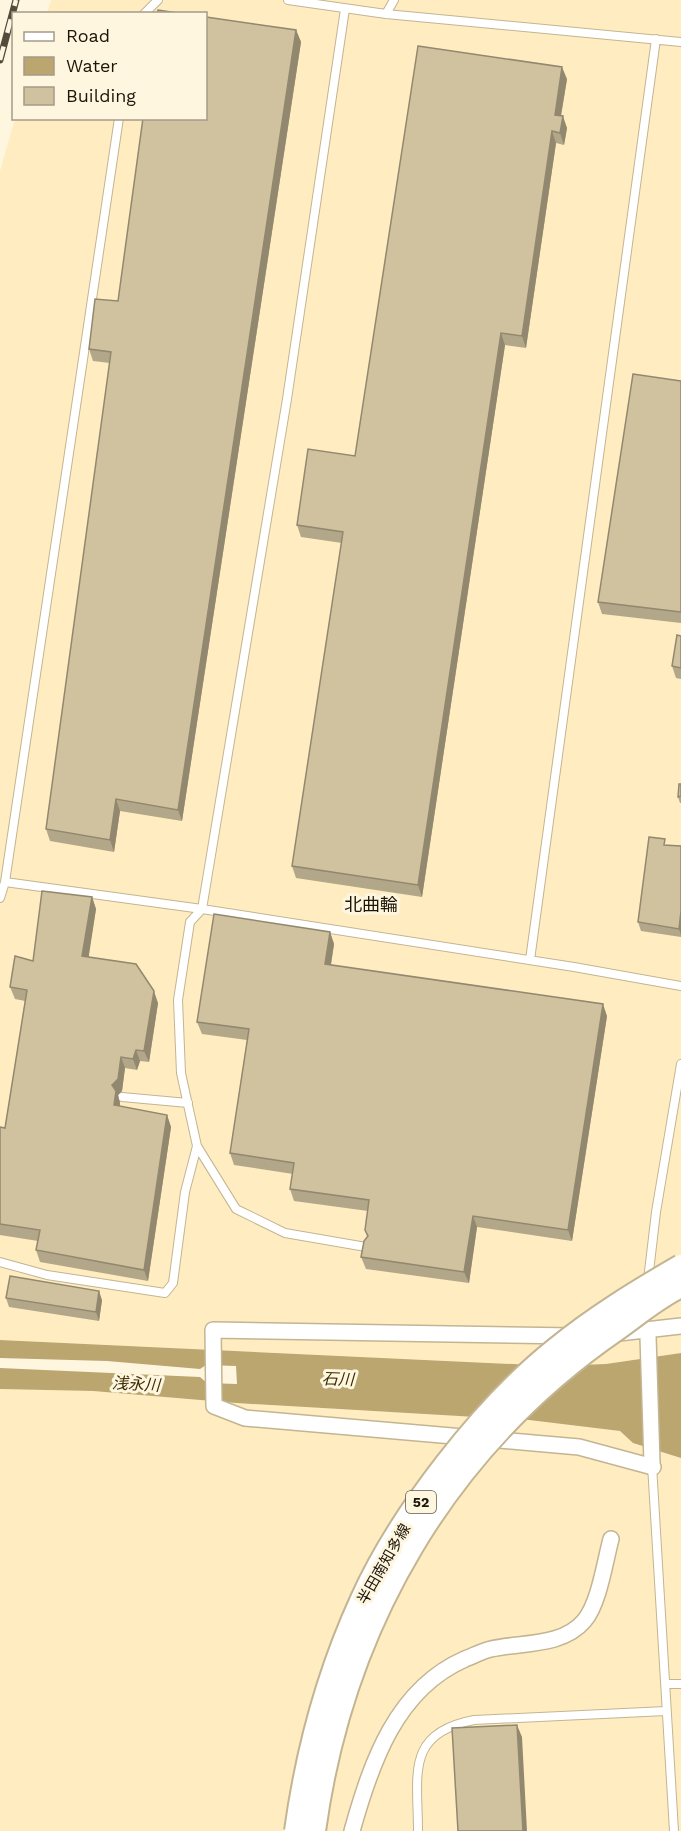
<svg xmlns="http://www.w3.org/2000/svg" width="681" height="1831" font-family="'Work Sans','Noto Sans JP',sans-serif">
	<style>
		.built { fill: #ffedc1 }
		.water { fill: #bba670 }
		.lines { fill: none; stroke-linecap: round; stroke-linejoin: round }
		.lane-casing { stroke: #c3b592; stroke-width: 10 }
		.street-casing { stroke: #c3b592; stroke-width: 18 }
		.lane { stroke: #fff; stroke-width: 8 }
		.street { stroke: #fff; stroke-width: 15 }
		.rail-casing { stroke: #534c3d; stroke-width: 7 }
		.rail { stroke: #fff6e0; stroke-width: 4.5; stroke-dasharray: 14; stroke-linecap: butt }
		.primary-bridge-casing { stroke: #c3b592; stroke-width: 26; stroke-linecap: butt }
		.primary-bridge { stroke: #fff; stroke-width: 22 }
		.wall { fill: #b3a789 }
		.shaded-wall { fill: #92886f }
		.building { fill: #d0c29f; stroke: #92886f; stroke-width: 1.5 }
		.labels { text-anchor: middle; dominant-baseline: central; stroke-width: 6; stroke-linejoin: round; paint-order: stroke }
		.shield { fill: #fff6e0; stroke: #60594a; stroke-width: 1.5 }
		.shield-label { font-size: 14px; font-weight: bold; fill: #1c1609 }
		.street-label { font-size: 15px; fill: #1c1609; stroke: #fff6e0 }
		.water-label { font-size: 16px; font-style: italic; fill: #3b2c00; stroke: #fff6e0 }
		.quarter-label { font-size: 18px; fill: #1c1609; stroke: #fff6e0 }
	</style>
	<rect width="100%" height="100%" fill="#fff6e0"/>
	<path class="built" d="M51 0H681V1353L606 1364 554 1366 0 1340V171L15 119 206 118V14L47 13Z
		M0 1389 93 1391 236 1403 529 1420 620 1431 633 1443 681 1458V1831H0Z"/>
	<path class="water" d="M0 1340 554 1366 606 1364 681 1353V1458L633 1443 620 1431 529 1420 236 1403 93 1391 0 1389V1368L200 1377 207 1383 237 1384 236 1366 206 1365 200 1369 107 1361 0 1358Z"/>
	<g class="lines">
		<g class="lane-casing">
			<path id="lane" d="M288 0 386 14 681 42
				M144 14 158 0
				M386 14 394 0
				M5 882 202 909 287 399 345 9
				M0 898 5 882 119 118
				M530 960 656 39
				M122 1097 188 1103
				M366 1247 285 1233 236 1209 197 1146 181 1073 178 1000 190 922 202 909 574 967 681 986
				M0 1262 47 1275 165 1293 173 1283 185 1192 197 1146
				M648 1280 656 1212 681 1064
				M652 1465 674 1831
				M665 1684H681
				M418 1831C418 1775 405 1733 474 1720L666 1711"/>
		</g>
		<g class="street-casing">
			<path id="street" d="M610 1334 681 1326
				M574 1336 213 1330 214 1406 245 1418 579 1447 653 1467
				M648 1336 652 1463
				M352 1831C371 1763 396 1689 465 1659 473 1656 482 1651 491 1649 521 1642 562 1647 584 1621 599 1604 605 1561 611 1539"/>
		</g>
		<use href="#lane" class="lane"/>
		<use href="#street" class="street"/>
		<g class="rail-casing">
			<path id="rail" d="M0 60 16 0"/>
		</g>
		<use href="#rail" class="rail"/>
		<g class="primary-bridge-casing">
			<path id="primary-bridge" d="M296 1831C307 1752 328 1673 362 1599 400 1515 483 1407 556 1349 595 1317 638 1291 681 1266
				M314 1831C342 1625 445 1447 617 1329 638 1314 658 1297 681 1286"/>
		</g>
		<use href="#primary-bridge" class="primary-bridge"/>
	</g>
	<path class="wall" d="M296 30 301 42 182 821 120 811 114 852 50 841 46 829 110 363 93 361 89 349 118 301Z
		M567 79 561 116 567 128 564 145 556 143 526 348 505 345 422 897 296 878 292 866 342 543 301 537 297 525 355 456Z
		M681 381V623L602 614 598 602Z
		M681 636V679L676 678 672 666Z
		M681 784V803H680L678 797Z
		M667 845 681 846V937L641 931 638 922Z
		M92 897 96 909 88 957 158 1003 149 1062 140 1061 137 1070 125 1068 122 1091 118 1095 120 1103V1106L167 1115 171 1127 148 1281 40 1262 36 1250 38 1241 0 1235V1127L5 1128 25 1001 15 999 10 987 33 961Z
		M330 932 334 944 331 965 607 1016 572 1241 477 1227 469 1283 366 1269 361 1257 367 1236 365 1230 368 1211 294 1201 290 1189 293 1174 234 1165 230 1153 247 1040 202 1034 197 1022Z
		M6 1298 102 1300 99 1321 9 1307Z"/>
	<path class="shaded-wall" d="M296 30 301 42 182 821 178 810Z
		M562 67 567 79 559 127 555 115Z
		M563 116 567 128 564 145 560 133Z
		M552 131 556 143 526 348 522 336Z
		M501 333 505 345 422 897 418 885Z
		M116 799 120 811 114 852 110 840Z
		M92 897 96 909 87 968 82 956Z
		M681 911V935L679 929Z
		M330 932 334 944 329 976 325 964Z
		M154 991 158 1003 149 1062 144 1051Z
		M603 1004 607 1016 572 1241 568 1230Z
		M136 1050 140 1061 137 1070 133 1059Z
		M121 1057 125 1068 122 1091 118 1095 120 1103 119 1117 114 1105 112 1085Z
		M167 1115 171 1127 148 1281 144 1270Z
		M473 1216 477 1227 469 1283 464 1272Z
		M99 1291 102 1300 99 1321 96 1312Z
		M517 1725 522 1737 527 1831H523Z"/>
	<path class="building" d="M158 10 184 14H157Z
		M206 17 296 30 178 810 116 799 110 840 46 829 111 352 89 349 95 299 118 301 143 118H206Z
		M418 46 562 67 555 115 563 116 560 133 552 131 522 336 501 333 418 885 292 866 343 532 297 525 308 449 355 456Z
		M633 374 681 381V612L598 602Z
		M677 635 681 636V668L672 666Z
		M679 784H681V796L678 797Z
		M649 837 665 839 664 845 681 846V911L679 929 638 922Z
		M42 891 92 897 82 956 136 964 154 991 144 1051 136 1050 133 1059 121 1057 118 1079 112 1085 116 1091 114 1105 167 1115 144 1270 36 1250 40 1230 0 1224V1127L5 1128 27 990 10 987 15 956 33 961Z
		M214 914 330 932 325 964 603 1004 568 1230 473 1216 464 1272 361 1257 364 1241 368 1236 365 1230 369 1200 290 1189 294 1163 230 1153 249 1029 197 1022Z
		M10 1276 99 1291 96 1312 6 1298Z
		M517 1725 523 1831H458L452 1728Z"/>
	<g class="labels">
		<rect class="shield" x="406" y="1491" width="30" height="22" rx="4.5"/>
		<g class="shield-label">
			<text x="421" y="1502">52</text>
		</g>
		<g class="street-label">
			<text transform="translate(384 1564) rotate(-60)">半田南知多線</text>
		</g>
		<g class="water-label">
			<text transform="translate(338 1379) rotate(2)">石川</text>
			<text transform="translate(136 1384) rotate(3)">浅永川</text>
		</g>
		<g class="quarter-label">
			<text x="371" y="904">北曲輪</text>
		</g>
	</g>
	<rect x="12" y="12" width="195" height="108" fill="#fff6e0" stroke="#a49c8a" stroke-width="1.5"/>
	<rect x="24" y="32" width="30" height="9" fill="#ffffff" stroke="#a49c8a" stroke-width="1.5"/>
	<text x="66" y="42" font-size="18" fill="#1c1609">Road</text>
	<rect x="24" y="57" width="30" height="18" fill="#bba670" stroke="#a49c8a" stroke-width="1.5"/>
	<text x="66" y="72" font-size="18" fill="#1c1609">Water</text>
	<rect x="24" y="87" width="30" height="18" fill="#d0c29f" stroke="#a49c8a" stroke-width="1.5"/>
	<text x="66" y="102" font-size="18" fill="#1c1609">Building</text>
</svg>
